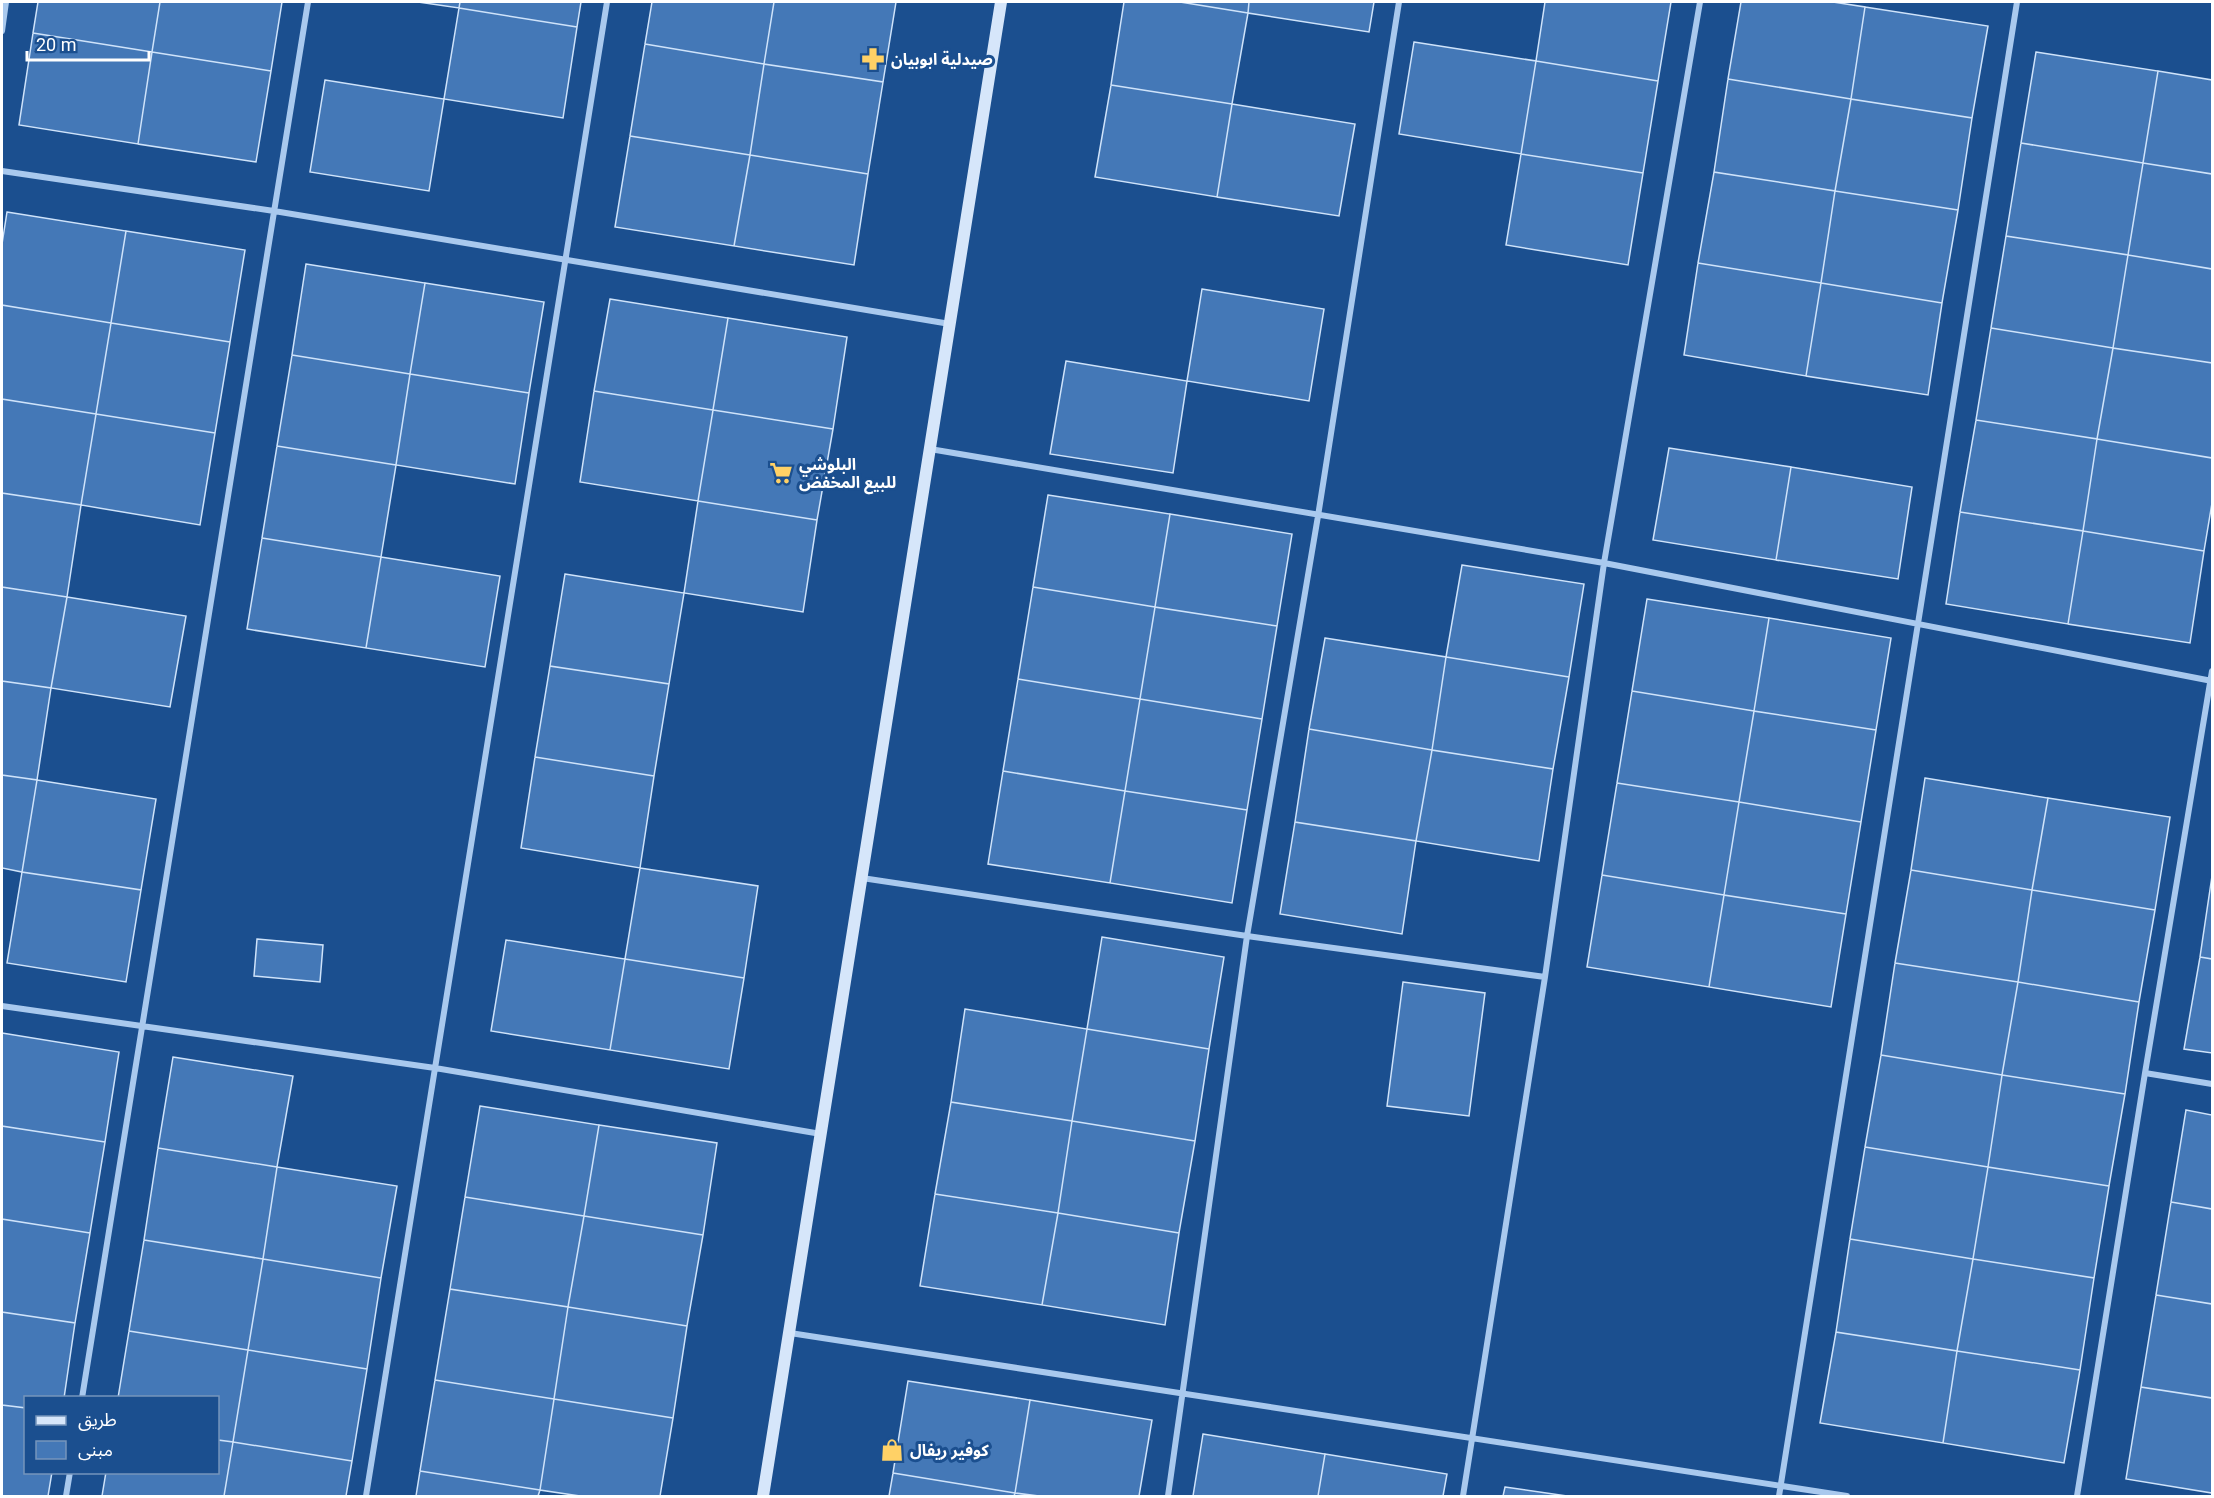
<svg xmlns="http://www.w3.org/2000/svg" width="2214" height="1498" font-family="Roboto,'Noto Sans Arabic',sans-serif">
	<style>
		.building { fill: #4478b7; stroke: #cfe3fa; stroke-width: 1.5 }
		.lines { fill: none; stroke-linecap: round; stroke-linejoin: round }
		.street { stroke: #a9c9ee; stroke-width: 6 }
		.secondary { stroke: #d6e6fa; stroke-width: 12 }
		.labels { text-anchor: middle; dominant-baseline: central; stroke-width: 6; stroke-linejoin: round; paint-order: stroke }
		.poi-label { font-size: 16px; font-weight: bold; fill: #fff; stroke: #1b4f8f; text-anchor: start }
	</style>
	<rect width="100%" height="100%" fill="#1b4f8f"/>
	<path class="building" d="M38 2H160L152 52 33 33Z
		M160 2H282L271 71 152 52Z
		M418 2H460L459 8Z
		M460 2H581L577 27 459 8Z
		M652 2H774L764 64 645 44Z
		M774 2H896L883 82 764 64Z
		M1124 2H1180L1248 13 1232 104 1111 85Z
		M1180 2H1249L1248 13Z
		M1249 2H1374L1369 32 1248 13Z
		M1545 2H1671L1658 81 1536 61Z
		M1741 2H1833L1865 7 1851 99 1728 79Z
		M1865 7 1988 26 1972 118 1851 99Z
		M459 8 577 27 563 118 444 99Z
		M33 33 152 52 138 144 19 125Z
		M1414 42 1536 61 1521 154 1399 134Z
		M645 44 764 64 750 155 630 136Z
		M152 52 271 71 256 162 138 144Z
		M2036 52 2158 71 2143 163 2021 143Z
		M1536 61 1658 81 1643 173 1521 154Z
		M764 64 883 82 868 174 750 155Z
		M2158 71 2212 80V174L2143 163Z
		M1728 79 1851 99 1835 191 1714 172Z
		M325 80 444 99 429 191 310 172Z
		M1111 85 1232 104 1217 197 1095 177Z
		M1851 99 1972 118 1958 210 1835 191Z
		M1232 104 1355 124 1339 216 1217 197Z
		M630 136 750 155 734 246 615 227Z
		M2021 143 2143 163 2128 255 2006 236Z
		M1521 154 1643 173 1628 265 1506 245Z
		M750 155 868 174 854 265 734 246Z
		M2143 163 2212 174V269L2128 255Z
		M1714 172 1835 191 1821 283 1698 263Z
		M1835 191 1958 210 1942 303 1821 283Z
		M7 212 126 231 111 323 2 305V244Z
		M126 231 245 250 230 342 111 323Z
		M2006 236 2128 255 2113 348 1991 328Z
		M2128 255 2212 269V363L2113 348Z
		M1698 263 1821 283 1806 376 1684 355Z
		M306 264 425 283 410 374 292 355Z
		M425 283 544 302 529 393 410 374Z
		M1821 283 1942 303 1928 395 1806 376Z
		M1202 289 1324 309 1309 401 1187 381Z
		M610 299 728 318 713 410 594 391Z
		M2 305 111 323 96 414 2 399Z
		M728 318 847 337 833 429 713 410Z
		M111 323 230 342 215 433 96 414Z
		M1991 328 2113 348 2097 439 1976 420Z
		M2113 348 2212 363V458L2097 439Z
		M292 355 410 374 396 465 277 446Z
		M1066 361 1187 381 1173 473 1050 454Z
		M410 374 529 393 515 484 396 465Z
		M594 391 713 410 698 501 580 482Z
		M2 399 96 414 81 505 2 493Z
		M713 410 833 429 817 520 698 501Z
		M96 414 215 433 200 525 81 505Z
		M1976 420 2097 439 2083 531 1960 512Z
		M2097 439 2212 458V503L2204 551 2083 531Z
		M277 446 396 465 381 557 262 538Z
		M1669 448 1791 467 1776 560 1653 540Z
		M1791 467 1912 487 1898 579 1776 560Z
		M2 493 81 505 67 597 2 587Z
		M1048 495 1170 514 1155 607 1033 587Z
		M698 501 817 520 803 612 684 593Z
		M1960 512 2083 531 2068 624 1946 604Z
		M1170 514 1292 534 1277 626 1155 607Z
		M2083 531 2204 551 2190 643 2068 624Z
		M262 538 381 557 366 648 247 629Z
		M381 557 500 576 485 667 366 648Z
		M1462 565 1584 584 1569 677 1446 657Z
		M565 574 684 593 669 684 550 666Z
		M2 587 67 597 51 688 2 681Z
		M1033 587 1155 607 1140 699 1018 679Z
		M67 597 186 616 170 707 51 688Z
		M1647 599 1769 618 1754 711 1632 691Z
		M1155 607 1277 626 1262 719 1140 699Z
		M1769 618 1891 638 1876 730 1754 711Z
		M1325 638 1446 657 1432 750 1309 729Z
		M1446 657 1569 677 1553 769 1432 750Z
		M550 666 669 684 654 776 535 757Z
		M1018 679 1140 699 1125 791 1003 771Z
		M2 681 51 688 37 780 2 775Z
		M1632 691 1754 711 1739 802 1617 783Z
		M1140 699 1262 719 1247 810 1125 791Z
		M1754 711 1876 730 1861 822 1739 802Z
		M1309 729 1432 750 1416 841 1295 822Z
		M1432 750 1553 769 1539 861 1416 841Z
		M535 757 654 776 640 868 521 848Z
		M1003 771 1125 791 1110 883 988 864Z
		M2 775 37 780 22 872 2 868Z
		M1925 778 2048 798 2032 890 1911 870Z
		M37 780 156 799 141 890 22 872Z
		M1617 783 1739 802 1724 895 1602 875Z
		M1125 791 1247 810 1232 903 1110 883Z
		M2048 798 2170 817 2155 910 2032 890Z
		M1739 802 1861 822 1846 914 1724 895Z
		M1295 822 1416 841 1402 934 1280 914Z
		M640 868 758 886 744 978 625 959Z
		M1911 870 2032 890 2018 982 1895 963Z
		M22 872 141 890 126 982 7 963Z
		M1602 875 1724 895 1709 987 1587 967Z
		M2212 876V959L2200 957Z
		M2032 890 2155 910 2139 1002 2018 982Z
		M1724 895 1846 914 1831 1007 1709 987Z
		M1102 937 1224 957 1209 1049 1087 1029Z
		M257 939 323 945 320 982 254 976Z
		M506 940 625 959 610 1050 491 1031Z
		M2200 957 2212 959V1053L2184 1049Z
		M625 959 744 978 729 1069 610 1050Z
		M1895 963 2018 982 2002 1075 1881 1055Z
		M1403 982 1485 993 1469 1116 1387 1106Z
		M2018 982 2139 1002 2125 1094 2002 1075Z
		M965 1009 1087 1029 1072 1121 951 1102Z
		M1087 1029 1209 1049 1195 1141 1072 1121Z
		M2 1033 119 1052 105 1142 2 1126Z
		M1881 1055 2002 1075 1988 1167 1865 1147Z
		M173 1057 293 1076 277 1167 158 1148Z
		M2002 1075 2125 1094 2109 1186 1988 1167Z
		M951 1102 1072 1121 1058 1213 935 1194Z
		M480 1106 599 1125 584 1216 465 1197Z
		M2186 1110 2212 1115V1209L2171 1202Z
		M1072 1121 1195 1141 1179 1233 1058 1213Z
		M599 1125 717 1143 703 1235 584 1216Z
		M2 1126 105 1142 90 1233 2 1219Z
		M1865 1147 1988 1167 1973 1259 1850 1239Z
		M158 1148 277 1167 263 1259 144 1240Z
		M277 1167 397 1186 381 1278 263 1259Z
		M1988 1167 2109 1186 2094 1278 1973 1259Z
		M935 1194 1058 1213 1042 1305 920 1286Z
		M465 1197 584 1216 568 1307 450 1289Z
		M2171 1202 2212 1209V1304L2156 1295Z
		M1058 1213 1179 1233 1165 1325 1042 1305Z
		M584 1216 703 1235 687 1326 568 1307Z
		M2 1219 90 1233 75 1323 2 1312Z
		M1850 1239 1973 1259 1957 1351 1836 1332Z
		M144 1240 263 1259 248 1350 129 1331Z
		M263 1259 381 1278 367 1369 248 1350Z
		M1973 1259 2094 1278 2080 1370 1957 1351Z
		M450 1289 568 1307 554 1399 435 1380Z
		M2156 1295 2212 1304V1398L2141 1387Z
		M568 1307 687 1326 673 1418 554 1399Z
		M2 1312 75 1323 64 1398H26V1408L2 1405Z
		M129 1331 248 1350 233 1442 218 1440V1398H118Z
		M1836 1332 1957 1351 1943 1443 1820 1423Z
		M248 1350 367 1369 352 1461 233 1442Z
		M1957 1351 2080 1370 2064 1463 1943 1443Z
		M435 1380 554 1399 540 1490 420 1471Z
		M908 1381 1030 1400 1015 1493 893 1473Z
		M2141 1387 2212 1398V1493L2126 1479Z
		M554 1399 673 1418 660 1496H580L540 1490Z
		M1030 1400 1152 1420 1139 1496H1039L1015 1493Z
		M2 1405 26 1408V1472H52L48 1496H2Z
		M1203 1434 1325 1454 1318 1496H1193Z
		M218 1440 233 1442 224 1496H102L106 1472H218Z
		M233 1442 352 1461 346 1496H224Z
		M1325 1454 1447 1474 1443 1496H1318Z
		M420 1471 540 1490 538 1496H416Z
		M893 1473 1015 1493 1014 1496H889Z
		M1505 1487 1567 1496H1503Z
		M1015 1493 1039 1496H1014Z"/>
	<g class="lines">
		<path class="street" d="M2 31 6 2
			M2 171 274 211 950 324
			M930 449 1604 563 2212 681
			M862 878 1247 936 1545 977
			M2 1006 435 1068 821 1134
			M2145 1073 2212 1084
			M790 1333 1847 1496
			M82 1398 308 2
			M66 1496 70 1472
			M366 1496 607 2
			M1168 1496 1247 936 1318 516 1399 2
			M1463 1496 1545 977 1604 563 1700 2
			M1779 1496 2017 2
			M2077 1496 2145 1073 2212 671"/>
		<path class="secondary" d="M763 1496 1001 2"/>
	</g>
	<defs>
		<g id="pharmacy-bare" transform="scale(1.8)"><path d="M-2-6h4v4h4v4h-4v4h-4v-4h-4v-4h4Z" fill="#ffd166" stroke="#1b4f8f" stroke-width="2.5" paint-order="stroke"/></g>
		<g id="supermarket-bare" transform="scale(1.8)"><path d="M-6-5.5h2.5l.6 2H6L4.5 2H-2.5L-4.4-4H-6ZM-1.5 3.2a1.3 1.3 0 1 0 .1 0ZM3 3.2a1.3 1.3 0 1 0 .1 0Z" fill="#ffd166" stroke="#1b4f8f" stroke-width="2.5" paint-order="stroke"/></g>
		<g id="shop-bare" transform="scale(1.8)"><path d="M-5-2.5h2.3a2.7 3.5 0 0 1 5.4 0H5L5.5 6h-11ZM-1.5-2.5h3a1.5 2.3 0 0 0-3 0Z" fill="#ffd166" stroke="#1b4f8f" stroke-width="2.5" paint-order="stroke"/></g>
	</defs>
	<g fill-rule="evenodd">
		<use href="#pharmacy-bare" x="873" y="59"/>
		<use href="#supermarket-bare" x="781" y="473"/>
		<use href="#shop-bare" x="892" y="1450"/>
	</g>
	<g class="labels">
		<g class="poi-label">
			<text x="891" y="59">صيدلية ابوبيان</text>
			<text x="799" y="464">البلوشي<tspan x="799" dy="18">للبيع المخفض</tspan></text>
			<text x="910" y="1450">كوفير ريفال</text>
		</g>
	</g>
	<rect width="2214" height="1498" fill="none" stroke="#ffffff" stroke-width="6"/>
	<rect x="24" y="1396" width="195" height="78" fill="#1b4f8f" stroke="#7695bc" stroke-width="1.5"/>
	<rect x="36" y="1416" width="30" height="9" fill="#d6e6fa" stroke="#7695bc" stroke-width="1.5"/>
	<text x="78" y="1426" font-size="18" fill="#ffffff">طريق</text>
	<rect x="36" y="1441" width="30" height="18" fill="#4478b7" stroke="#7695bc" stroke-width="1.5"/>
	<text x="78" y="1456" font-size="18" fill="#ffffff">مبنى</text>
	<path d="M27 51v9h122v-9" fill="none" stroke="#ffffff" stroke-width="3"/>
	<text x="36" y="51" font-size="18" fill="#ffffff" stroke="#1b4f8f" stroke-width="4.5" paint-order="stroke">20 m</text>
</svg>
